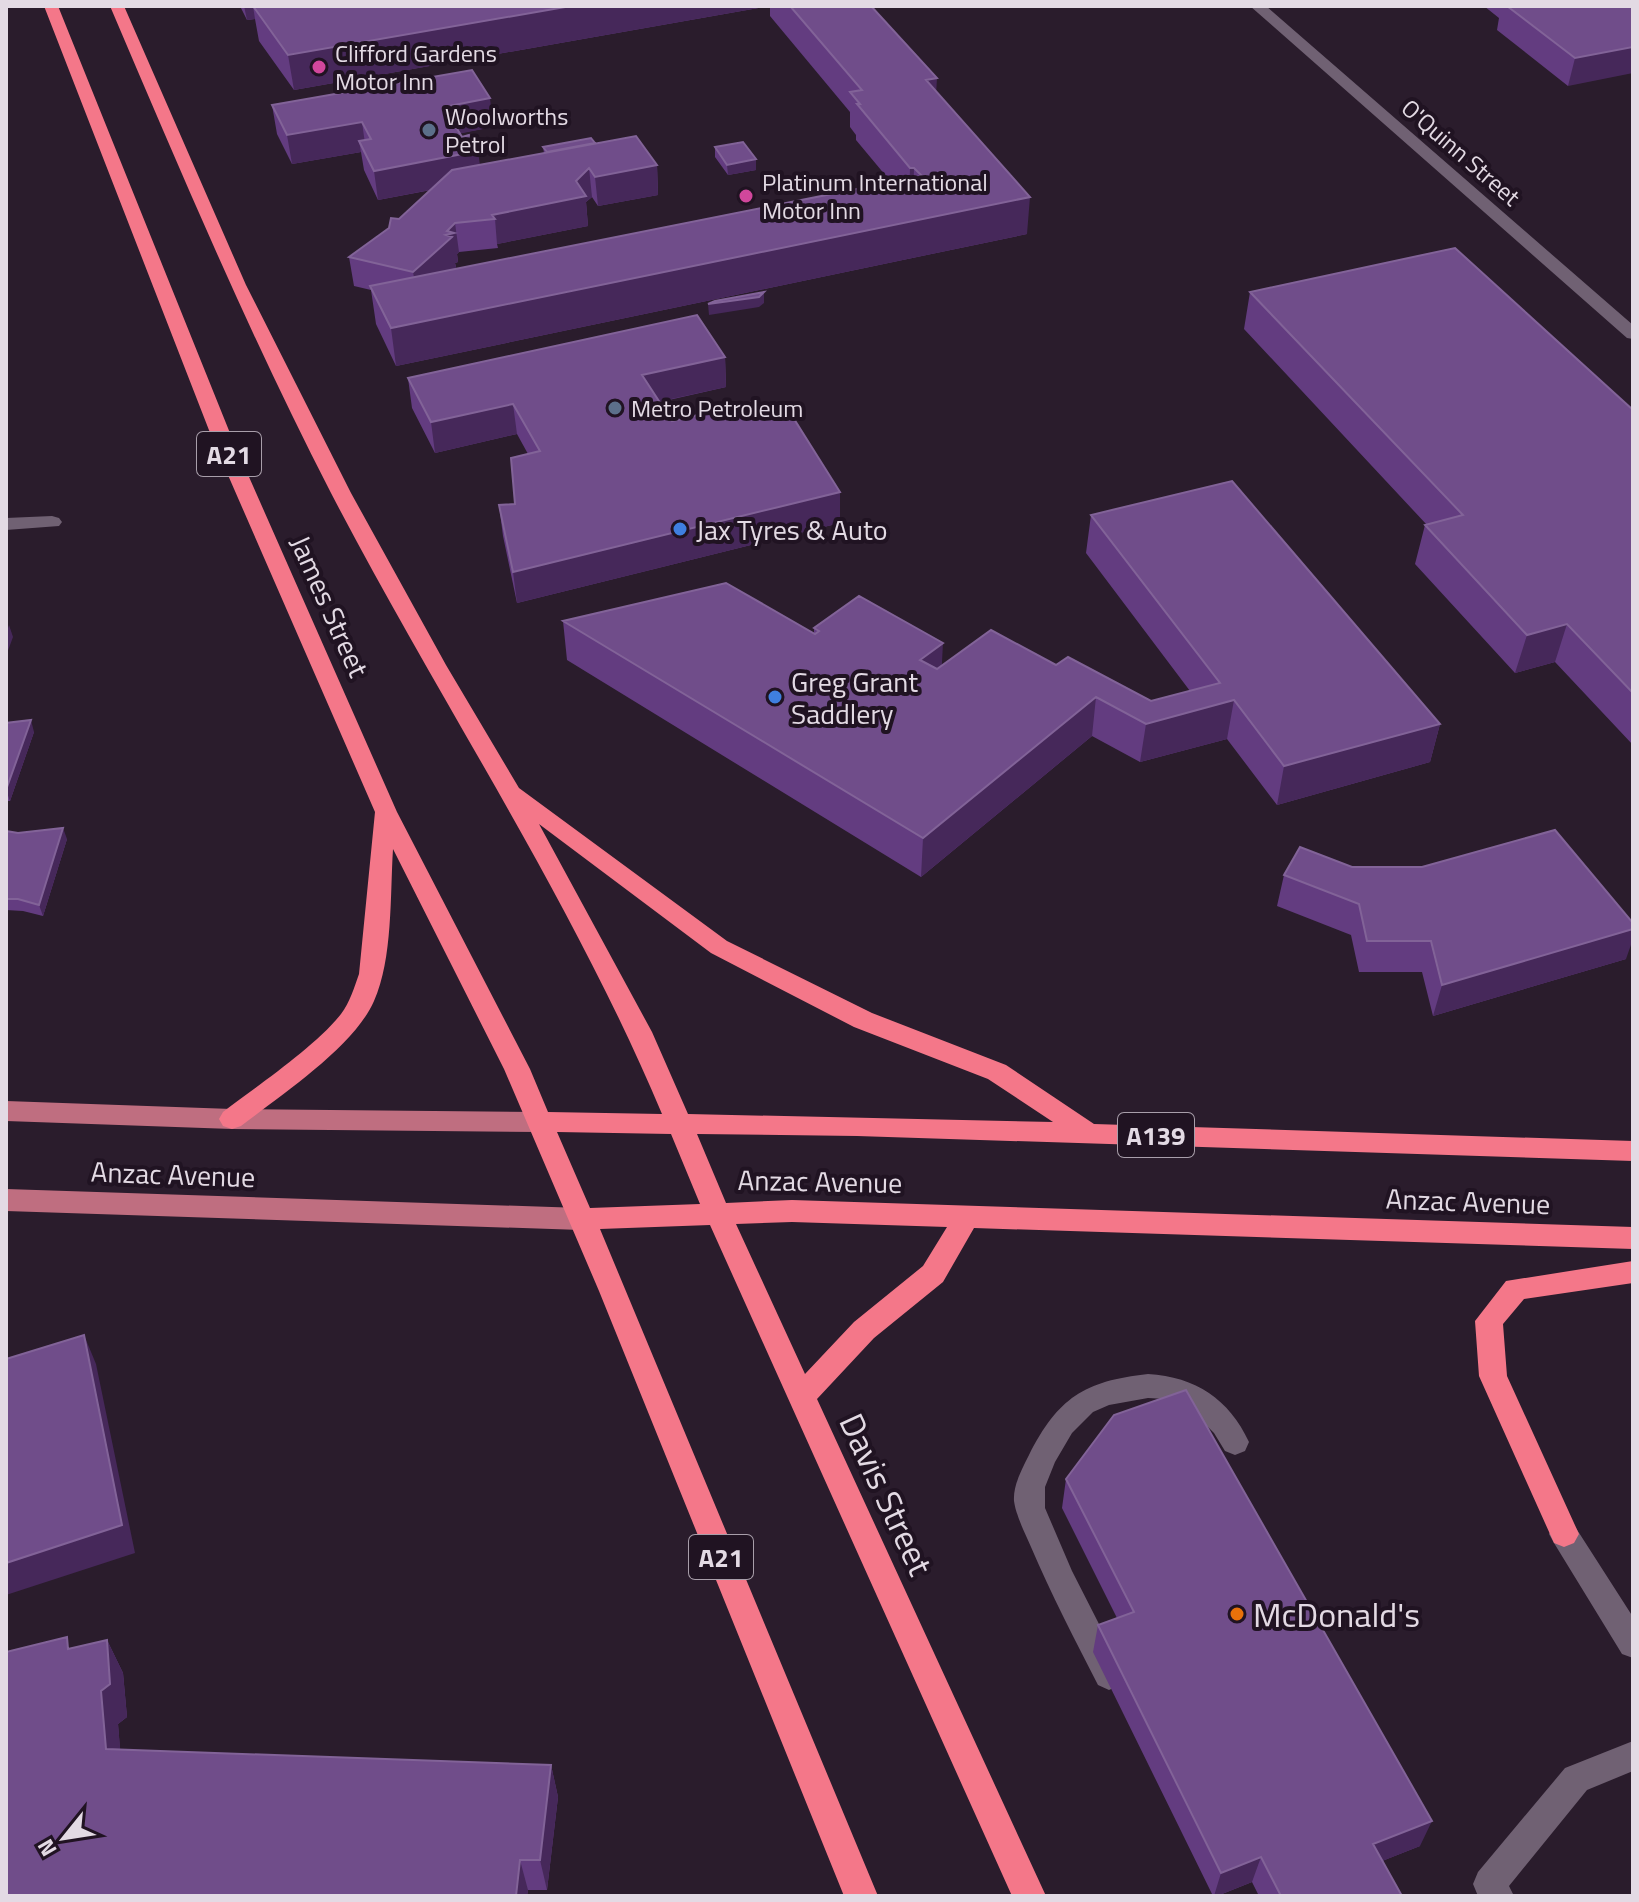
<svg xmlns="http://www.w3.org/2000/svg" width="1639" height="1902" font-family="'Titillium Web',sans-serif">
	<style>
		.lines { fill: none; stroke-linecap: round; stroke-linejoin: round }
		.lane { fill: #706173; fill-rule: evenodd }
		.street { fill: #706173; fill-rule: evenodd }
		.primary { fill: #bf6e80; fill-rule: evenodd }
		.highway { fill: #f47789; fill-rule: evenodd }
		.wall { fill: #633c80 }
		.shaded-wall { fill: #46285a }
		.building { fill: #704d8a; stroke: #826398; stroke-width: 2 }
		.hotel-dot { fill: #d1479c; stroke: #201322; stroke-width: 3 }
		.service-dot { fill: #5c6f8a; stroke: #201322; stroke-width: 3 }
		.shop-dot { fill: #3f7fe0; stroke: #201322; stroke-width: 3 }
		.food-dot { fill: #e8710a; stroke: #201322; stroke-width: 3 }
		.labels { text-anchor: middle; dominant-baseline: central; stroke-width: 8; stroke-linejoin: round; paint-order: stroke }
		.far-poi-label { font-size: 24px; fill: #e3dae4; stroke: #201322; text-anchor: start }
		.far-street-label { font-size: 24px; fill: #e3dae4; stroke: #201322 }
		.shield { fill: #201322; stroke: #a89eaa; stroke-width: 2 }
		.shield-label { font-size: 26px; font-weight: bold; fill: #e3dae4 }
		.poi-label { font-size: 28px; fill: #e3dae4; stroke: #201322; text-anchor: start }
		.street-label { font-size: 28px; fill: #e3dae4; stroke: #201322 }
		.near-street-label { font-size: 34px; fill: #e3dae4; stroke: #201322 }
		.near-poi-label { font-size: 34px; fill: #e3dae4; stroke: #201322; text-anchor: start }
	</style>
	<rect width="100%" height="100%" fill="#2a1c2c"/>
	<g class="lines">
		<path class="lane" d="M52 516 59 518 62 522 59 526 6 530V518Z
			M1148 1374C1196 1377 1229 1399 1249 1442L1245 1451 1235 1455 1225 1451 1214 1433 1188 1407 1166 1399 1148 1398 1109 1405 1093 1412 1072 1433 1055 1462 1045 1487V1508L1072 1571 1125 1675 1120 1685 1109 1690 1098 1685C1075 1640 1051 1594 1031 1547 1025 1533 1016 1516 1014 1501 1013 1485 1022 1469 1029 1455 1058 1398 1084 1381 1148 1374Z
			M1633 1741V1771L1587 1790 1509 1886 1514 1896H1478L1473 1884 1478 1872 1565 1768Z"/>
		<path class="street" d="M1250 6H1266L1633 325V339L1627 338Z
			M1564 1521 1574 1525 1633 1617V1658L1622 1654 1554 1543 1549 1534 1554 1525Z"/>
		<path class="primary" d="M6 1101 232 1109 538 1112 547 1115 551 1122 547 1129 538 1132 232 1129 6 1121Z
			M6 1189 581 1208 590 1211 594 1219 590 1227 581 1230 6 1211Z"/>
		<path class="highway" d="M44 6H58L234 443 397 812 530 1069 548 1112 662 1114C571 897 439 701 331 493 249 334 180 170 110 6H124L246 285 351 493 446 665 519 788 727 941 872 1013 1006 1065 1094 1124 1633 1141V1161L857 1136 697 1134 726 1203 792 1200 1633 1227V1249L974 1228 943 1282 874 1338 817 1399 1046 1896H1012L710 1225 600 1229 878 1896H844L599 1291 504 1069 393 849C390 895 393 959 374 1001 354 1047 281 1095 241 1126L232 1129 223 1126 219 1119 223 1112C257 1086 315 1047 341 1014 350 1002 354 988 359 974L375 812 214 443ZM539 824 711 953 854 1027 988 1079 1053 1122 688 1114 652 1032ZM557 1132 671 1134 700 1204 590 1208ZM792 1222 947 1227 923 1266 854 1322 805 1374 736 1224Z
			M1633 1261V1283L1524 1299 1503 1324 1507 1376 1579 1534 1574 1543 1564 1547 1554 1543 1479 1376 1475 1321 1506 1281Z"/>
	</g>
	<path class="wall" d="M240 6H769L294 90 259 41 255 19 247 20Z
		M770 6H871L936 92 1027 234 396 366 376 324 371 290 354 286 349 257 389 228 431 190 378 200 364 170 361 152 292 164 277 134 272 105 493 127 460 133 480 165 544 153 543 147 595 143 657 165 658 195 598 206 592 197 586 202 588 226 497 244 498 248 459 252 457 254 458 262 455 263 456 267 452 270 891 182 856 140V135L850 127V112L770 16Z
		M1484 6H1633L1568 86 1497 30 1499 18Z
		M715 147 756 170 728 175 715 157Z
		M1250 292 1633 410V745L1555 662 1515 673 1415 564 1425 525H1427L1244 329Z
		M725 357 726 387 660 402 672 421 764 417 840 492V523L517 603 503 536 499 505 515 504 528 454 517 434 435 453 412 408 408 378Z
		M1091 515 1440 724 1430 762 1277 805 1227 739 1140 762 1092 736 921 877 567 660 563 621 814 633V628L942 666 1056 665 1151 701 1190 691 1086 553Z
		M6 723 34 732 10 801H6Z
		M6 831 67 839 43 916 23 911 6 910Z
		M1352 867 1626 959 1433 1016 1422 972H1359L1351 935 1277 906 1284 875Z
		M1066 1479 1420 1846 1382 1861 1402 1896H1259L1252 1882 1217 1896H1213L1093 1652 1098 1625 1117 1618 1062 1508Z
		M107 1640 123 1673 127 1717 118 1724 120 1750 551 1765 558 1797 547 1890H528L527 1896H6L72 1648Z"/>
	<path class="shaded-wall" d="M244 6H312H253L255 19 247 20Z
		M571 6H769L294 90 288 55Z
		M1633 47V73L1568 86 1575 58Z
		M937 78 935 114 926 80Z
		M490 98 493 127 448 136 444 107Z
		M362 122 366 151 359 141 361 152 292 164 287 135Z
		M478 151 482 180 378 200 374 171Z
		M756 159V170L728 175 727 165Z
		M657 165 658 195 598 206 595 177Z
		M589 168 592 197 586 202 588 226 497 244 495 219 492 215 576 181Z
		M910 168H914L913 204 909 205Z
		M1030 197 1027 234 396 366 391 328Z
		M455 223 459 252 457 254 458 262 455 263 456 267 418 302 413 272Z
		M764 292V303L759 307 709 315 708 304Z
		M725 357 726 387 644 405 642 375Z
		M513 404 517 434 435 453 431 422Z
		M840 492V523L517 603 513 572Z
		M1567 624 1555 662 1515 673 1527 635Z
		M9 625 13 637 6 656V635Z
		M943 643 941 681 920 660Z
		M1096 697 1092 736 921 877 923 838Z
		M1234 700 1227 739 1140 762 1146 724Z
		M31 720 34 732 10 801 6 790Z
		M1440 724 1430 762 1277 805 1284 766Z
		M63 828 67 839 43 916 39 905Z
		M1633 929V939L1626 959 1433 1016 1442 985Z
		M84 1335 96 1364 135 1553 6 1595V1563Z
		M107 1640 123 1673 127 1717 118 1724 123 1781 106 1749 101 1691Z
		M551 1765 558 1797 547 1890 540 1860Z
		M1432 1821 1420 1846 1362 1869 1373 1844Z
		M1261 1857 1252 1882 1217 1896H1214L1221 1873Z
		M520 1860 528 1890 527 1896H516Z"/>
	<path class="building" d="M253 6H571L288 55Z
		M790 6H871L937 78 926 80 1030 197 391 328 370 286 922 176 914 168H910L857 104H860L850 92 862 90Z
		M1507 6H1633V47L1575 58Z
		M472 70 490 98 444 107 462 137 469 135 478 151 374 171 359 141 371 139 362 122 287 135 272 105Z
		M636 136 657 165 595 177 589 168 576 181 586 196 492 215 495 219 455 223 447 231 454 233 446 235 452 237 413 272 349 257 389 228 391 218 399 219 452 170Z
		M591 138 595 143 547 152 543 147Z
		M743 142 756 159 727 165 715 147Z
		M1455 248 1633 410V693L1567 624 1527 635 1425 525 1463 515 1250 292Z
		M764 292 759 297 708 304 715 301Z
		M697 315 725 357 642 375 672 421 754 402 764 417 789 411 840 492 513 572 499 505 515 504 511 458 540 451 513 404 431 422 408 378Z
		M1232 481 1440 724 1284 766 1234 700 1146 724 1096 697 923 838 563 621 726 583 815 634 819 631 814 628 859 596 943 643 920 660 937 669 991 630 1056 665 1068 657 1151 701 1220 683 1091 515Z
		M31 720 6 790V723Z
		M63 828 39 905 18 899H6V831L18 833Z
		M1555 830 1633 923V929L1442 985 1431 941H1367L1359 904 1284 875 1300 847 1352 867H1422Z
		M84 1335 122 1525 6 1563V1359Z
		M1186 1390 1432 1821 1373 1844 1402 1896H1281L1261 1857 1221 1873 1098 1625 1134 1612 1066 1479 1114 1415Z
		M67 1637 68 1649 107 1640 110 1684 101 1691 106 1749 551 1765 540 1860H520L516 1896H6V1652Z"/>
	<g class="hotel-dot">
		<circle cx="319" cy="67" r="8"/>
		<circle cx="746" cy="196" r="8"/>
	</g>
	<g class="service-dot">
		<circle cx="429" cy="130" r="8"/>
		<circle cx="615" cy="408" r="8"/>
	</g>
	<g class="shop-dot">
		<circle cx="680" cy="529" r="8"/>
		<circle cx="775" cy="697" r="8"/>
	</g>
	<circle class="food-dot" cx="1237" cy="1614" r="8"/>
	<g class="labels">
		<g class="far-poi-label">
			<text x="335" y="53">Clifford Gardens<tspan x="335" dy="28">Motor Inn</tspan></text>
			<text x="445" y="116">Woolworths<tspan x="445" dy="28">Petrol</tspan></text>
			<text x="762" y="182">Platinum International<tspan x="762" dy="28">Motor Inn</tspan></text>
			<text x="631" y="408">Metro Petroleum</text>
		</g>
		<g class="far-street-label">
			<text transform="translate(1461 152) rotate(41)">O'Quinn Street</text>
		</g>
		<g class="shield">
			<rect x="197" y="432" width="64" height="44" rx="6"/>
			<rect x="1118" y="1113" width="76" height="44" rx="6"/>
			<rect x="689" y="1535" width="64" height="44" rx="6"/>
		</g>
		<g class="shield-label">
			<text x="229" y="454">A21</text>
			<text x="1156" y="1135">A139</text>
			<text x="721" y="1557">A21</text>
		</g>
		<g class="poi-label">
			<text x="696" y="529">Jax Tyres &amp; Auto</text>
			<text x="791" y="681">Greg Grant<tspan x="791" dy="32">Saddlery</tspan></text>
		</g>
		<g class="street-label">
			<text transform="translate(330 606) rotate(66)">James Street</text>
			<text transform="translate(173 1174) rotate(2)">Anzac Avenue</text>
			<text transform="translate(820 1181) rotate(1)">Anzac Avenue</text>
			<text transform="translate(1468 1201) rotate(2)">Anzac Avenue</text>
		</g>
		<g class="near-street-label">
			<text transform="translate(887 1494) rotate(65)">Davis Street</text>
		</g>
		<g class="near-poi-label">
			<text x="1253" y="1614">McDonald's</text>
		</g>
	</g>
	<rect width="1639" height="1902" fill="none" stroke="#e3dae4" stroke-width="16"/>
	<g transform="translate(64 1838) rotate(240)" stroke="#201322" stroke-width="6" paint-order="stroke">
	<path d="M0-6L14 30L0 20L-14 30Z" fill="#e3dae4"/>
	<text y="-12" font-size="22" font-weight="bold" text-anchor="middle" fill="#e3dae4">N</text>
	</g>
</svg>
